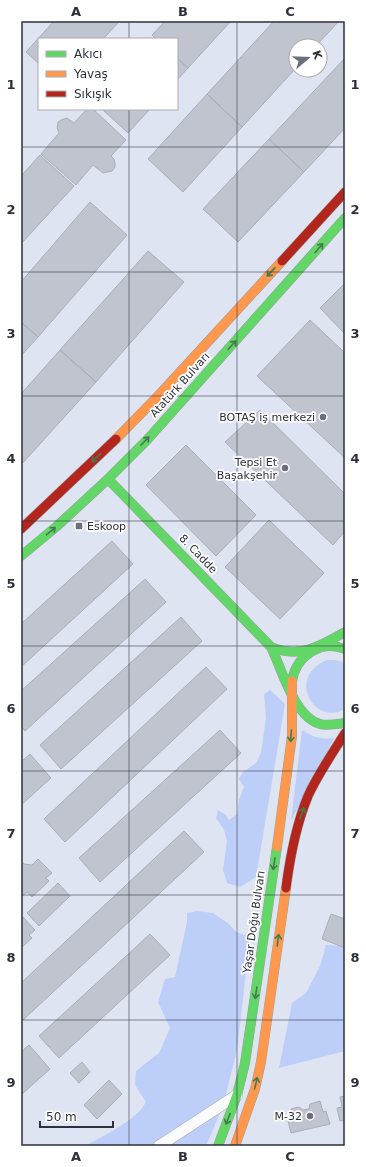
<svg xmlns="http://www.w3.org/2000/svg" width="366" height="1167" font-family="'DejaVu Sans',sans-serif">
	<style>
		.green { fill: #bdcef9 }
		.building { fill: #c0c4cf; stroke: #aaaeb9 }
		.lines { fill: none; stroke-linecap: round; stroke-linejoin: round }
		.street-casing { stroke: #abafba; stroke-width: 12 }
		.fast-casing { stroke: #9aa19a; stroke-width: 10 }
		.slow-casing { stroke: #9aa19a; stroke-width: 10 }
		.jam-casing { stroke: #9aa19a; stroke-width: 10 }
		.street { stroke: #fafbfd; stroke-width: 11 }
		.fast { stroke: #63d668; stroke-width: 9 }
		.slow { stroke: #ff974d; stroke-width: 9 }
		.jam { stroke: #b3261e; stroke-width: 9 }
		.oneway { stroke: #457b4f }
		.grid { fill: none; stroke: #2c303a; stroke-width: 1; stroke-opacity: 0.55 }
		.poi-dot { fill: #6b6f7b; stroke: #fff; stroke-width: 1.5 }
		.labels { text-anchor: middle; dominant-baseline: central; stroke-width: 3.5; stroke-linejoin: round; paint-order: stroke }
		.street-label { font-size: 11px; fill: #2c303a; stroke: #fff }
		.poi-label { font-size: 11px; fill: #2c303a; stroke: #fff; text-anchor: end }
		.neatline { fill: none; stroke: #2c303a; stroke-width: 1.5 }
		.grid-label { font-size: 13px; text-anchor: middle; font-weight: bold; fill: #2c303a }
	</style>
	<rect width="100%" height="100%" fill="#dfe4f3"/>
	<path class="green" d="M327 660H336L345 663V709C315 727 285 677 327 660Z
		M270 690 285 704 256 877 240 887 227 883 223 870 227 841 224 830 216 818 218 810 226 815 229 820 237 814 239 800 244 787 239 779 243 772 256 763 261 753 266 718 264 694Z
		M302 730C313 737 321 740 334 738L291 821Z
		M197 911 213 913 229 924 236 932 250 937 237 1050 223 1106 206 1146H85C103 1136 137 1120 146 1102L135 1085 136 1071 159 1053 170 1028 158 1002 165 979 175 977 187 922V913Z
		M326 945 345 946V1051L279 1068 292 1003 306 993 320 966Z"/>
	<path class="building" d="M54 21H120L103 39H39V64L26 52Z
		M165 21H231L188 68 177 58V39H156L152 35Z
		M274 21H339L316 46H296V68L242 127 207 94Z
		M177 58 188 68 177 80Z
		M345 58V128L304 172 269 139Z
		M207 94 242 127 183 192 148 159Z
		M87 109H93L126 140 111 156 114 159 115 163V167L112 171 103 173 93 165 76 185 41 154 59 133 57 128 58 122 61 120 67 118 74 123Z
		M102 109H150L128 133Z
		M269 139 304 172 238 242 203 209Z
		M40 155 74 186 21 244V176Z
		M90 202 127 235 38 337 21 322V282Z
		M148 251 184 282 96 382 60 350Z
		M345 283V334L320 308Z
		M310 320 345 353V458L257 376Z
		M21 322 38 337 21 356Z
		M60 350 96 382 21 465V394Z
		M260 410 345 494V531L333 545 225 442Z
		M186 445 256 515 216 556 146 485Z
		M269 520 324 573 280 619 225 567Z
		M112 541 133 564 21 667V624Z
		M145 579 166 602 25 731 21 726V691Z
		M181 617 202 641 61 769 40 745Z
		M206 667 227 689 65 842 44 819Z
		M220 730 241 753 100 882 79 858Z
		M30 754 51 778 21 805V762Z
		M184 831 204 852 23 1020 21 1019V983Z
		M38 859 52 873 46 878 49 881 32 897 27 892 22 896 21 861 24 864 32 865Z
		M58 883 70 896 39 926 27 913Z
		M331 914 345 919V945L343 947 322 939Z
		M21 915 35 930 29 935 32 938 21 948Z
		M150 934 170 955 59 1058 39 1036Z
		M29 1045 50 1069 21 1095V1052Z
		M82 1062 90 1072 79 1083 70 1073Z
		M109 1080 122 1094 97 1119 84 1105Z
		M345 1096V1120L340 1121 337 1108 342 1107 340 1097Z
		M320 1101 323 1112 326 1111 330 1124 291 1133 288 1121 294 1120 291 1109 299 1107 303 1110 309 1109 310 1104Z"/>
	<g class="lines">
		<g class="street-casing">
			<path id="street" d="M159 1146 237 1095"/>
		</g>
		<g class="fast-casing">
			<path id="fast" d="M108 479 271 647C300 659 320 646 345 632
				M21 556 56 527 108 479 147 440 345 218
				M271 647C282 669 294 717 320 724 328 726 337 724 345 723
				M292 681C296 656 321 639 345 649
				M218 1146 237 1095 245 1063 277 847"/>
		</g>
		<g class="slow-casing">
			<path id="slow" d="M116 439 159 395 282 261
				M277 847 292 736V681
				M235 1146 255 1089 261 1062 286 888"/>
		</g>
		<g class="jam-casing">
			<path id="jam" d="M282 261 345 192
				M21 529 116 439
				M286 888C290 857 296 825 308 796 318 774 332 754 345 733"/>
		</g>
		<use href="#street" class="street"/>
		<use href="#fast" class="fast"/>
		<use href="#slow" class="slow"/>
		<use href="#jam" class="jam"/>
	</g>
	<defs><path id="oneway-shaft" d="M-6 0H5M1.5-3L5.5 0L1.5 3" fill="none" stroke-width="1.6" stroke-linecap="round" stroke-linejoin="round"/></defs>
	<g class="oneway">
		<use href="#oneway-shaft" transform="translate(319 248) rotate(-49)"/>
		<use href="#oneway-shaft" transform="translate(271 272) rotate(133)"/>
		<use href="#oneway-shaft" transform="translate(232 345) rotate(-48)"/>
		<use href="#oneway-shaft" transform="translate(145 441) rotate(-46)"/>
		<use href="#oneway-shaft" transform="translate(96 458) rotate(136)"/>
		<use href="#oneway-shaft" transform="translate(51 531) rotate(-40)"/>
		<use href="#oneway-shaft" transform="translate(291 736) rotate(94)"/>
		<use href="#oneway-shaft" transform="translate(302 813) rotate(-71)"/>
		<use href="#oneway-shaft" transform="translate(274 864) rotate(99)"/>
		<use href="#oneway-shaft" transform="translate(278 940) rotate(-82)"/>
		<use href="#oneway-shaft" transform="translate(256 993) rotate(98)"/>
		<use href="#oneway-shaft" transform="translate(256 1083) rotate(-77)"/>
		<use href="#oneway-shaft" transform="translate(228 1119) rotate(111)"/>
	</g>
	<path class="grid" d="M129 21V39M237 21V1146M129 109V1146M21 147H345M21 272H345M21 396H345M21 521H345M21 646H345M21 771H345M21 895H345M21 1020H345"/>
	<g class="poi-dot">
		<circle cx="323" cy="417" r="4"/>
		<circle cx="285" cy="468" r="4"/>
		<rect x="75" y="522" width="8" height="8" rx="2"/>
		<circle cx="310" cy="1116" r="4"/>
	</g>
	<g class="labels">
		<g class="street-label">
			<text transform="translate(180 385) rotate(-48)">Atatürk Bulvarı</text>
			<text transform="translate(198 554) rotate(46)">8. Cadde</text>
			<text transform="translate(254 922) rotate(-82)">Yaşar Doğu Bulvarı</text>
		</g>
		<g class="poi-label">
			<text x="315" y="417">BOTAŞ iş merkezi</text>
			<text x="277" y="462">Tepsi Et<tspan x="277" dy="13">Başakşehir</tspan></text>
			<text x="87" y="526" text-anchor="start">Eskoop</text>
			<text x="302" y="1116">M-32</text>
		</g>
	</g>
	<rect width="366" height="1167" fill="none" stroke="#ffffff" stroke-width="44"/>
	<rect x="38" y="38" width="140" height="72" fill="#ffffff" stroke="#abacb0"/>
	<rect x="46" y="51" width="20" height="6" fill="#63d668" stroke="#abacb0"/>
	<text x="74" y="58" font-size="12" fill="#2c303a">Akıcı</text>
	<rect x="46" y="71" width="20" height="6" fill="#ff974d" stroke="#abacb0"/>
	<text x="74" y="78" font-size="12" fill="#2c303a">Yavaş</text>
	<rect x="46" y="91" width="20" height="6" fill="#b3261e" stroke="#abacb0"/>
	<text x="74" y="98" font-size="12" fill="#2c303a">Sıkışık</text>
	<g transform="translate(308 58) rotate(71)"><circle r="19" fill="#ffffff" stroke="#abacb0"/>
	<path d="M0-3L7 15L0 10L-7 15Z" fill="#6b6f7b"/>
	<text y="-6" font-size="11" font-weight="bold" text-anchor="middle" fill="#2c303a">K</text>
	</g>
	<path d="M40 1121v6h73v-6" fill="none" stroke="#2c303a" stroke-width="2"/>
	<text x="46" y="1121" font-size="12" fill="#2c303a" stroke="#ffffff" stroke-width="3" paint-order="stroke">50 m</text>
	<rect x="22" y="22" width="322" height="1123" class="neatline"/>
	<g class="grid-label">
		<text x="76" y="16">A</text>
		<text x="183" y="16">B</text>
		<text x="290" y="16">C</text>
		<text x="11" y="89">1</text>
		<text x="355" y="89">1</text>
		<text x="11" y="214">2</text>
		<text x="355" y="214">2</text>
		<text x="11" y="338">3</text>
		<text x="355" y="338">3</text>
		<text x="11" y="463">4</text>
		<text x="355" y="463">4</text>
		<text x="11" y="588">5</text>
		<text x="355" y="588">5</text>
		<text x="11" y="713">6</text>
		<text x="355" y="713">6</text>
		<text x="11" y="838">7</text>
		<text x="355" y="838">7</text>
		<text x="11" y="962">8</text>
		<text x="355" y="962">8</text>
		<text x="11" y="1087">9</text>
		<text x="355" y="1087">9</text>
		<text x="76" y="1161">A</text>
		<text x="183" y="1161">B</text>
		<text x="290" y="1161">C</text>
	</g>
</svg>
